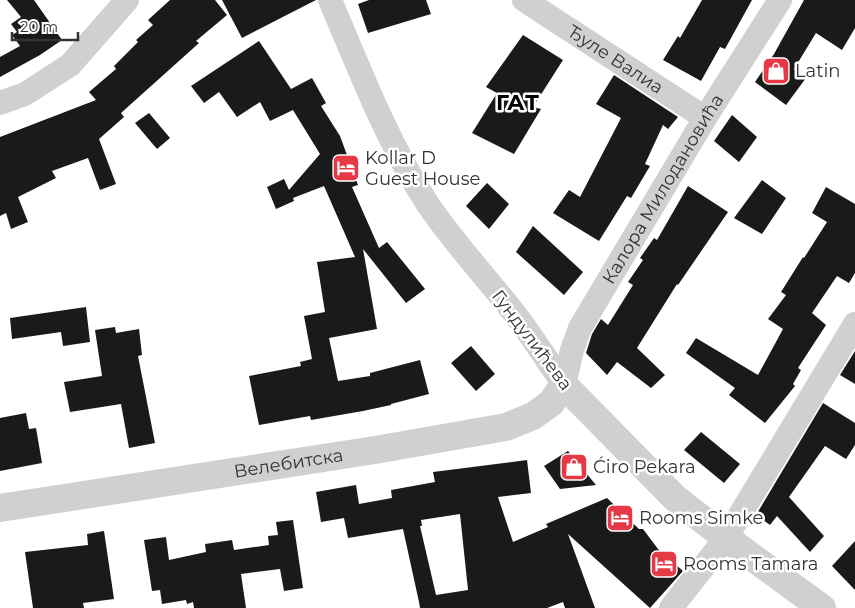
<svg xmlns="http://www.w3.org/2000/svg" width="855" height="608" font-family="Montserrat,sans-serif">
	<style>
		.building { fill: #1a1a1a; fill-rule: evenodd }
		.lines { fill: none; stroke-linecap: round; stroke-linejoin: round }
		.minor { stroke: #d0d0d0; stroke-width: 24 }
		.tertiary { stroke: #d0d0d0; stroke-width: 28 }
		.labels { text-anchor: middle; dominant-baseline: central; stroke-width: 5; stroke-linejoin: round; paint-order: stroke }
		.street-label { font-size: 18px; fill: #333; stroke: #fff }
		.poi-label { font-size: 18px; fill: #333; stroke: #fff; text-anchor: start }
		.district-label { font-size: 22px; font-weight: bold; letter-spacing: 1px; fill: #000; stroke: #fff }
	</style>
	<rect width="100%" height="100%" fill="#fff"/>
	<path class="building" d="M7 0H34L62 40 40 55 0 77V57L20 46 12 35 17 32 11 24 21 17Z
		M170 0H215L227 15 196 41 199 43 121 113 124 117 99 139 116 184 100 190 88 158 52 171 56 178 18 197 28 222 11 229 6 213 0 216V137L96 100 89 92 116 69 114 66 138 42 136 40 153 25 148 20Z
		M222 0H316L242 38Z
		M369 0H426L431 14 368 33 358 4Z
		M702 0H752L725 49 720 47 701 81 663 60 678 36 680 38Z
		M804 0H855V28L842 50 816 33 794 69 806 78 786 105 755 82 774 54Z
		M523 35 563 60 533 107 541 109 514 154 472 133 497 93 486 87Z
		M259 41 291 89 312 78 326 103 321 106 340 136 358 185 352 187 379 248 387 242 425 289 406 303 363 249 377 329 329 338 338 381 370 376V373L420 360 429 394 391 404V405L363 411 311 420 310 416 259 425 249 376 301 366 300 362 312 359 304 316 325 312 317 262 355 257 324 186 293 198 294 201 276 209 267 187 284 179 289 190 320 154 293 110 270 121 260 102 237 117 219 92 204 103 191 86Z
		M614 75 678 117 668 129 663 125 645 164 650 166 631 198 627 196 599 241 553 213 569 190 580 197 621 118 596 104Z
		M149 113 170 138 157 149 135 123Z
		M732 115 757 137 739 162 714 141Z
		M762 180 786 198 762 234 734 218Z
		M487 183 509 204 489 229 466 206Z
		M688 186 728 212 678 285 677 284 637 348 665 375 651 388 617 362 607 375 586 353 592 334 601 319 608 325 633 285 628 282 643 260 640 258 654 238 657 240Z
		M826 187 855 204V273L849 283 837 276 812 313 826 325 798 368 801 370 793 384 795 386 765 423 729 395 735 388 686 353 696 338 758 375 783 329 768 319 786 295 781 292 803 257 804 258 827 222 812 213Z
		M533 226 583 272 564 295 516 252Z
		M86 307 90 342 63 346 61 332 12 339 10 318Z
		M115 327 116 333 139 329 142 355 138 356 155 443 129 448 121 404 70 412 64 382 102 376 95 330Z
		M471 346 495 374 476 391 451 363Z
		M855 351V384L840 375Z
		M823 403 855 423V445L846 459 825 446 789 497 824 536 810 552 777 516 770 525 756 515Z
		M26 413 29 429 36 428 42 463 0 471V418Z
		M701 432 740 464 724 483 684 450Z
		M568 451 596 485 560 489 544 466Z
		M527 460 531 493 498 497 513 542 548 527 546 524 607 498 639 529H643L658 549 683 571 650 608 568 534 595 608H565L563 602 547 608H420L419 602 403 529 348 538 344 518 321 522 316 492 356 485 359 504 392 498 391 490 435 482 433 472ZM460 514 468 590 436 595 420 526H422L421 520Z
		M293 520 303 588 284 591 280 569 241 574 246 608H194L193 602 187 604 186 600 162 604 160 590 152 591 144 540 166 537 169 560 206 552 205 544 232 540 234 550 269 545 268 536 278 535 276 522Z
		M104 531 114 599 83 603 84 608H33L25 552 88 545 87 534Z
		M855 541V590L832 566Z"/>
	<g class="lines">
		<g class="minor">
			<path d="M330 0C359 68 386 140 427 203 455 245 491 282 521 322 536 343 550 364 564 385"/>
			<path id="s1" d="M524 0 705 118"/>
			<path d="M0 103 25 94 70 65 127 0"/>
			<path id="s2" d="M564 385 572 350 580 328 705 118 780 0"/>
			<path d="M671 608 726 538 855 324"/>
		</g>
		<path class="tertiary" id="s3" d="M0 508 375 450 506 427 533 416 551 403 564 385 675 498 726 538 822 608"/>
	</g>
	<defs>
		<g id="shop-square" transform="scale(1.4375)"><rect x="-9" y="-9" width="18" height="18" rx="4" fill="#e63946" stroke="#fff"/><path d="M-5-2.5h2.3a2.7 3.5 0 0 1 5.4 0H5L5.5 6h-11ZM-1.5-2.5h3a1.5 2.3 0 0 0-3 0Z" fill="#fff"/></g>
		<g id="hotel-square" transform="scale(1.4375)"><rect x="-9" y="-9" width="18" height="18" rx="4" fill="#e63946" stroke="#fff"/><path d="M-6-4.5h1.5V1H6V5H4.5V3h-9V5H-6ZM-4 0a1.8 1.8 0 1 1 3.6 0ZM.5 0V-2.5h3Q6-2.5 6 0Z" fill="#fff"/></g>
	</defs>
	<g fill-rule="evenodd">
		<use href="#shop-square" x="776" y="71"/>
		<use href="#hotel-square" x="346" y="168"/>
		<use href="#shop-square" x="574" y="467"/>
		<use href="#hotel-square" x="620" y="518"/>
		<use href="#hotel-square" x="664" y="564"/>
	</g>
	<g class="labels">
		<g class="street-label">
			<text stroke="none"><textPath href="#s1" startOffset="109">Ђуле Валиа</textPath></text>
			<text stroke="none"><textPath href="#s2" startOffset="221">Калора Милодановића</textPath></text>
			<text transform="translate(532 340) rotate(53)">Гундулићева</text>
			<text stroke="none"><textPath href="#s3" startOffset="292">Велебитска</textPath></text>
		</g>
		<g class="poi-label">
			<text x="795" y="71">Latin</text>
			<text x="365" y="158">Kollar D<tspan x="365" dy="21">Guest House</tspan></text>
			<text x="593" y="467">Ćiro Pekara</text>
			<text x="639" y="518">Rooms Simke</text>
			<text x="683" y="564">Rooms Tamara</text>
		</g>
		<g class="district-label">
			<text x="518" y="102">ГАТ</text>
		</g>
	</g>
	<path d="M12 32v8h66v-8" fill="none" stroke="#333333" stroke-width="2.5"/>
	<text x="20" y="32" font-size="15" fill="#333333" stroke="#ffffff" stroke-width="4" paint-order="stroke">20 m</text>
</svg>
